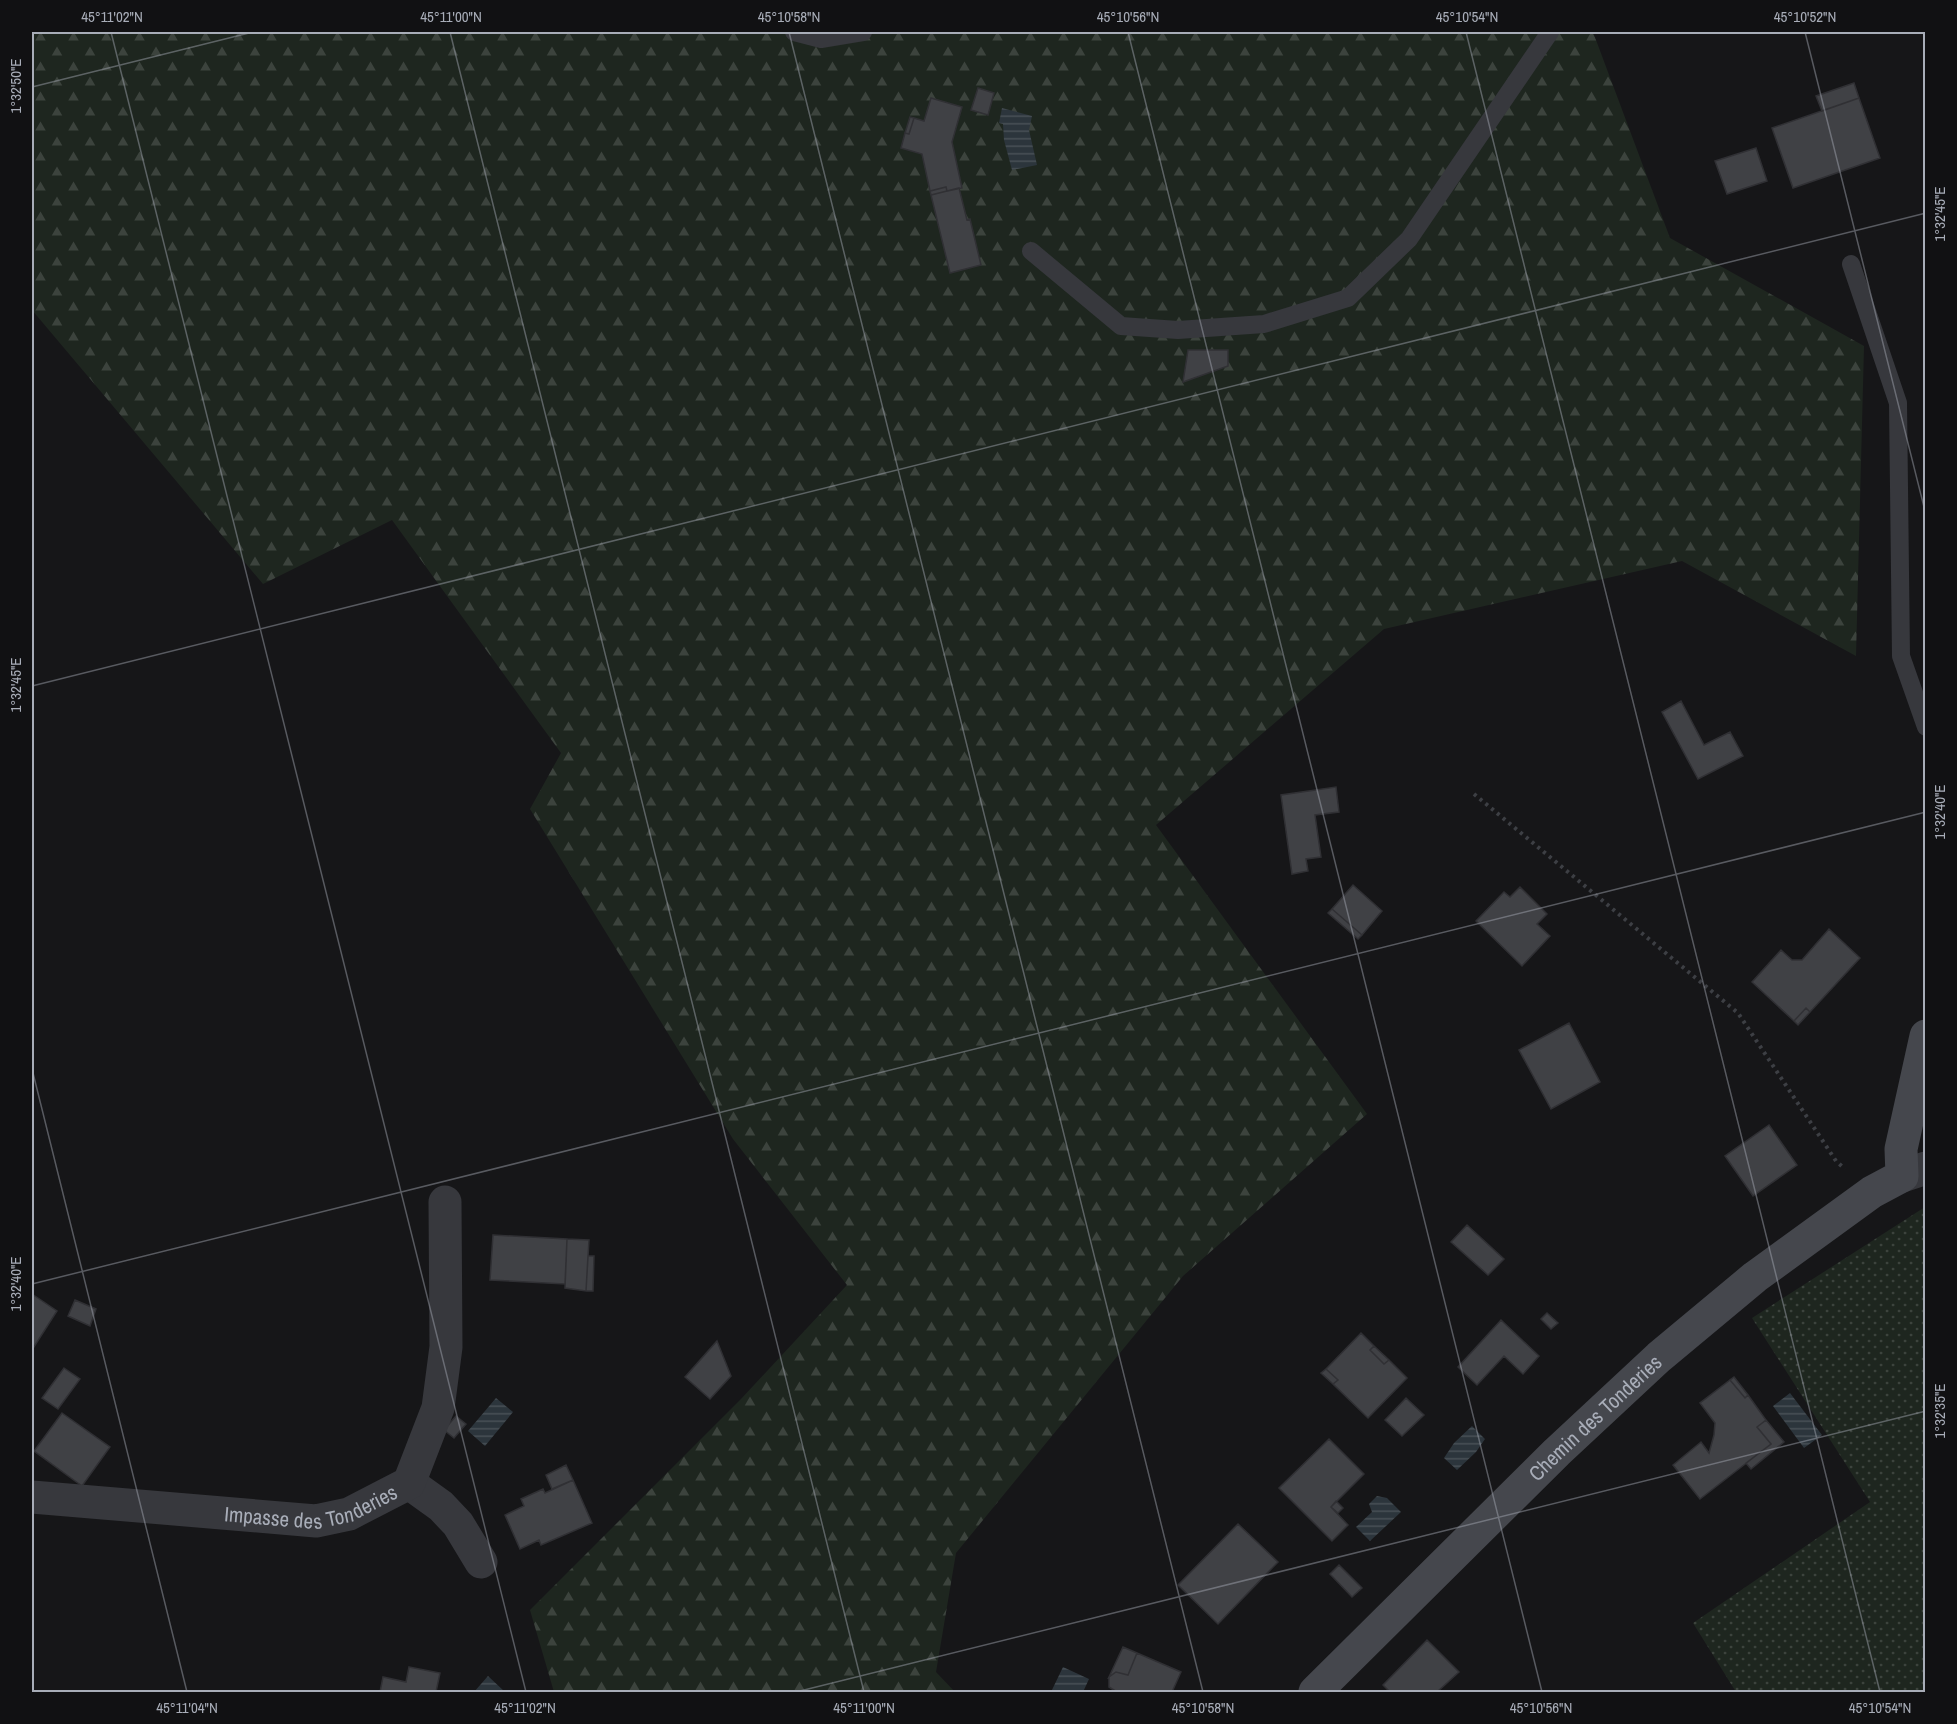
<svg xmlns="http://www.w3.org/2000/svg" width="1957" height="1724" font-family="'Archivo Narrow',sans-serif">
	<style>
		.grass { fill: url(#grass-dots) }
		.forest { fill: url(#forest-firs) }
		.water { fill: url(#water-rules) }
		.building { fill: #404145; stroke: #303034; stroke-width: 1.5 }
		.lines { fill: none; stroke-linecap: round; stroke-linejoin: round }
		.path { stroke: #3d3f44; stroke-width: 4; stroke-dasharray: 3 4.5; stroke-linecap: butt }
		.lane { stroke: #37383d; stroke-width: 18 }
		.street { stroke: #37383d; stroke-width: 33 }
		.secondary { stroke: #45474d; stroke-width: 33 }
		.ticks { fill: none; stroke: #a8adb8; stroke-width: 1.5; stroke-opacity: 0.45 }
		.labels { text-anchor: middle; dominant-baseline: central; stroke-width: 6; stroke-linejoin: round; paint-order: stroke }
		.street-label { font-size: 21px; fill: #a8adb8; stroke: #111113 }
		.neatline { fill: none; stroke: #a8adb8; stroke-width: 2 }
		.ticks-label { font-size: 15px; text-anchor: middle; fill: #a8adb8 }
	</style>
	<defs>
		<pattern id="grass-dots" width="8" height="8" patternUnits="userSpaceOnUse" patternTransform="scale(1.5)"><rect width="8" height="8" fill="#1e261f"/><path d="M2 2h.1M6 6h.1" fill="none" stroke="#3c433d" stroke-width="1.8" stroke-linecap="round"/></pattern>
		<pattern id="forest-firs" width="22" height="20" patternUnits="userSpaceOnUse" patternTransform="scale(1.5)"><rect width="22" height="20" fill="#1e261f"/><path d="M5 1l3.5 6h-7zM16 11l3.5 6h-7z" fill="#3c433d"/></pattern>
		<pattern id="water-rules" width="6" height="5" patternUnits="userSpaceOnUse" patternTransform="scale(1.5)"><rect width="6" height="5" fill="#2c353c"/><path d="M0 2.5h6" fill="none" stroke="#485056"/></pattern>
	</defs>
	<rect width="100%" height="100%" fill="#161618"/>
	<path class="grass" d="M1925 1207V1692H1736L1693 1623 1870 1502 1752 1318Z"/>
	<path class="forest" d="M32 32H1593L1670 238 1864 346 1856 656 1682 561 1384 629 1156 825 1367 1114 1183 1276 956 1553 936 1672 955 1692H554L530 1610 741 1399 847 1285 733 1139 530 809 561 753 392 520 263 584 32 310Z"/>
	<path class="water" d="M1002 108 1032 116 1029 130 1037 165 1012 170 1004 140 1003 124 999 123Z
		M1790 1393 1822 1435 1804 1448 1773 1406Z
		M496 1398 513 1412 485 1446 468 1431Z
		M1472 1426 1485 1439 1476 1452 1457 1470 1444 1458 1454 1443Z
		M1377 1496 1387 1498 1401 1512 1370 1541 1356 1527 1372 1512 1369 1504Z
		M1063 1667 1089 1679 1083 1692H1051Z
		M488 1676 505 1692H474Z"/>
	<path class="building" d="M1854 83 1859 98 1822 111 1816 96Z
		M978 88 994 93 988 115 971 110Z
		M931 98 962 107 952 142 962 188 947 191 946 187 930 191 922 154 901 148 905 133 909 134 914 118 924 121Z
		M1859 98 1880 158 1793 188 1772 128Z
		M910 117 914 118 909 134 905 133Z
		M1756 148 1767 181 1727 194 1715 161Z
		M946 187 947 191 931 195 930 191Z
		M959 188 967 220 970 219 981 265 950 273 931 195Z
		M1188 350H1228V366L1183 382Z
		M1681 701 1704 745 1730 732 1743 756 1698 779 1662 712Z
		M1336 787 1339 812 1315 815 1321 857 1306 859 1308 871 1292 874 1281 795Z
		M1353 885 1382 911 1362 935 1332 909Z
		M1520 887 1547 914 1537 924 1550 936 1522 966 1476 921 1504 892 1510 897Z
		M1332 909 1362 935 1358 939 1328 913Z
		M1829 929 1860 958 1810 1012 1806 1008 1794 1021 1752 982 1781 950 1792 960H1802Z
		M1806 1008 1810 1012 1798 1025 1794 1021Z
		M1569 1023 1600 1082 1551 1109 1519 1050Z
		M1769 1125 1797 1165 1753 1196 1725 1156Z
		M1467 1225 1504 1259 1488 1275 1451 1242Z
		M493 1235 567 1239 565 1284 490 1280Z
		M567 1239 589 1240 586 1291 565 1288Z
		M588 1256H594L593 1291H586Z
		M32 1294 57 1311 32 1350Z
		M75 1300 96 1309 90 1326 68 1316Z
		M1547 1313 1558 1323 1551 1329 1541 1319Z
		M1501 1320 1539 1356 1523 1374 1504 1356 1477 1385 1458 1367Z
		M1361 1333 1374 1346 1370 1350 1384 1364 1389 1360 1407 1378 1368 1418 1333 1384 1338 1380 1326 1369Z
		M717 1341 731 1376 710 1399 685 1377Z
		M1374 1346 1389 1360 1384 1364 1370 1350Z
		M64 1368 80 1379 58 1409 42 1398Z
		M1326 1369 1338 1380 1333 1384 1321 1373Z
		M1734 1377 1748 1395 1745 1398 1730 1380Z
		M1730 1380 1745 1398 1748 1395 1766 1420 1757 1427 1771 1444 1700 1499 1673 1465 1701 1442 1709 1453 1714 1435 1715 1423 1700 1403Z
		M1406 1398 1424 1415 1402 1436 1385 1420Z
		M62 1413 110 1447 82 1486 34 1451Z
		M456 1416 466 1424 454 1438 444 1430Z
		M1766 1420 1784 1442 1751 1469 1746 1463 1771 1444 1757 1427Z
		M1329 1439 1364 1474 1331 1507 1348 1525 1332 1541 1279 1488Z
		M566 1465 573 1480 552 1489 546 1475Z
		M573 1480 592 1523 541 1545 539 1540 520 1549 505 1515 524 1506 521 1499 543 1489 545 1493Z
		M1336 1501 1343 1508 1338 1513 1331 1507Z
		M1238 1524 1278 1562 1218 1624 1178 1585Z
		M1339 1565 1362 1588 1352 1597 1330 1574Z
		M1427 1640 1459 1672 1437 1692H1390L1383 1685Z
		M1123 1647 1137 1653 1128 1675 1116 1672 1109 1677Z
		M1137 1653 1181 1672 1172 1692H1117L1109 1687V1677L1116 1672 1128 1675Z
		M409 1667 440 1673 436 1692H380L383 1677 406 1682Z"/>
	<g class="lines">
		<path class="path" d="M1474 794 1738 1013 1836 1161 1845 1169"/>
		<path class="lane" d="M794 32 821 39 863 32
			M1031 251 1121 326 1178 330 1264 324 1348 298 1409 239 1550 32
			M1851 264 1898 403 1901 656 1926 727"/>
		<g class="street">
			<path d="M1902 1176 1926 1168"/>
			<path d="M409 1483 441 1506 458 1524 481 1562"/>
			<path id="s1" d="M32 1497 316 1521 349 1514 409 1483 438 1408 446 1347 445 1202"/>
		</g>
		<path class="secondary" id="s2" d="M1315 1692 1557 1452 1659 1357 1755 1277 1872 1192 1902 1176 1901 1149 1926 1036"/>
	</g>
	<path class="ticks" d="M111 32 526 1692M450 32 864 1692M789 32 1203 1692M1128 32 1542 1692M1466 32 1880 1692M1805 32 1926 515M32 87 253 32M32 686 1926 213M32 1069 187 1692M32 1284 1926 812M796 1692 1926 1411"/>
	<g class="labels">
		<g class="street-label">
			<text stroke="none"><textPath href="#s2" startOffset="392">Chemin des Tonderies</textPath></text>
			<text stroke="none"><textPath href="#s1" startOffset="282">Impasse des Tonderies</textPath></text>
		</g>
	</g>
	<rect width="1957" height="1724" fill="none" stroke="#111113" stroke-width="66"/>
	<rect x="33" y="33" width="1891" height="1658" class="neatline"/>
	<g class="ticks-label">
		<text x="112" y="22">45°11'02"N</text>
		<text x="451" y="22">45°11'00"N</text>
		<text x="789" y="22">45°10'58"N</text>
		<text x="1128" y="22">45°10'56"N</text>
		<text x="1467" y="22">45°10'54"N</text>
		<text x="1805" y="22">45°10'52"N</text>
		<text transform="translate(16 86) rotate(-90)" y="5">1°32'50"E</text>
		<text transform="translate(1940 214) rotate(-90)" y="5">1°32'45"E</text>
		<text transform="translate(16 685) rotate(-90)" y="5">1°32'45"E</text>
		<text transform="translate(1940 812) rotate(-90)" y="5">1°32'40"E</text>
		<text transform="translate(16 1284) rotate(-90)" y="5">1°32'40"E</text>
		<text transform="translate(1940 1411) rotate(-90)" y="5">1°32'35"E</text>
		<text x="187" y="1713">45°11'04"N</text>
		<text x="525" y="1713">45°11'02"N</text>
		<text x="864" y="1713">45°11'00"N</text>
		<text x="1203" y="1713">45°10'58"N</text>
		<text x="1541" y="1713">45°10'56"N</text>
		<text x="1880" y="1713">45°10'54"N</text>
	</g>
</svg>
